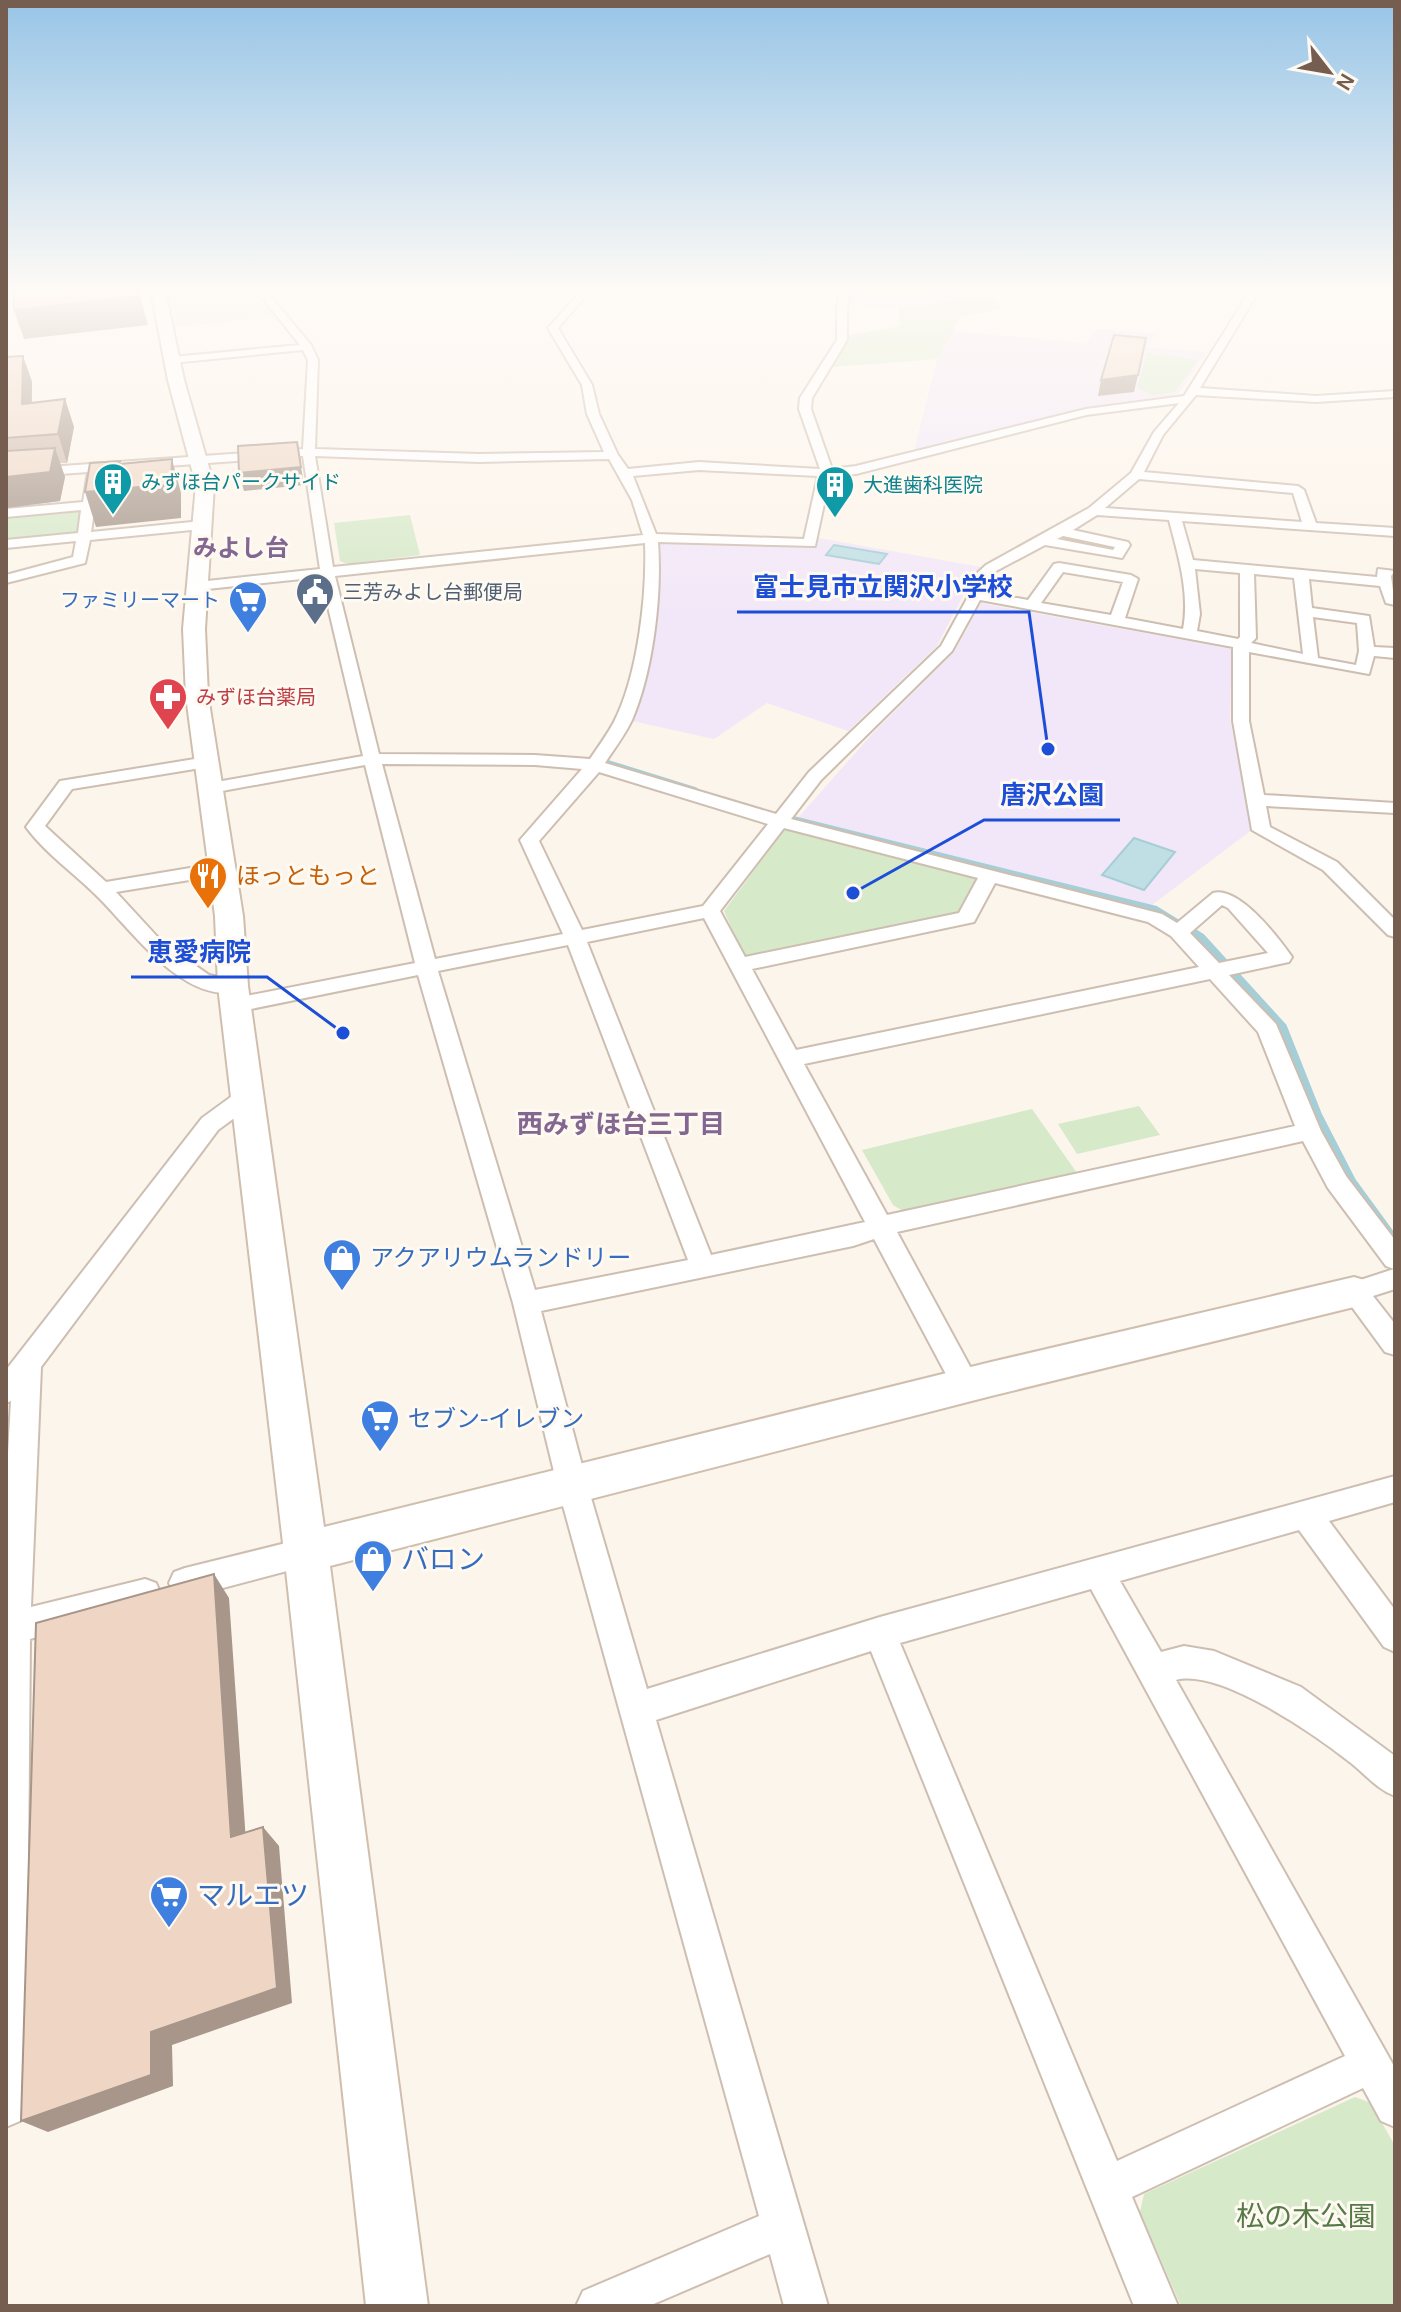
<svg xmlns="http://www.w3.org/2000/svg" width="1401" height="2312" font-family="Karla,'Noto Sans JP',sans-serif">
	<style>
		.industrial { fill: #ede8e3 }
		.education { fill: #f2e7f8 }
		.green { fill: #d6e9c9 }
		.water { fill: #c0dfe5; stroke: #a6ced6; stroke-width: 2 }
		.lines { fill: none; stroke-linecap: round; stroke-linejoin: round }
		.stream-far1 { stroke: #a6ced6; stroke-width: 6 }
		.stream { stroke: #a6ced6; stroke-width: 8 }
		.street-casing { stroke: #cdbeb1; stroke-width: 4 }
		.secondary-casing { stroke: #d0beae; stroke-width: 4 }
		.street { fill: #fff; fill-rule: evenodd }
		.secondary { fill: #fff; fill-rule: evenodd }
		.wall { fill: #ceb8a9 }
		.shaded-wall { fill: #a79689 }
		.building { fill: #efd6c4; stroke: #a79689; stroke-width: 2 }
		.labels { text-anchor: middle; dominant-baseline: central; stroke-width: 6; stroke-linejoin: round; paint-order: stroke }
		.far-culture-label { font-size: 20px; fill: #0d838f; stroke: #fef9f1; text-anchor: start }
		.far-service-label { font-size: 20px; fill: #4e5e75; stroke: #fef9f1; text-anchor: start }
		.far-shop-label { font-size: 20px; fill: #366cbe; stroke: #fef9f1; text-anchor: end }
		.far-health-label { font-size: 20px; fill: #be3a42; stroke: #fef9f1; text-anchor: start }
		.far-quarter-label { font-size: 24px; font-weight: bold; fill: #836791; stroke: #fef9f1 }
		.food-label { font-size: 24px; fill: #c56008; stroke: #fef9f1; text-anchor: start }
		.shop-label { font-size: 24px; fill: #366cbe; stroke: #fef9f1; text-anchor: start }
		.neighbourhood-label { font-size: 26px; font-weight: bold; fill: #836791; stroke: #fef9f1 }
		.near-shop-label { font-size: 28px; fill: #366cbe; stroke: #fef9f1; text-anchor: start }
		.near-park-label { font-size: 28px; fill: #557a47; stroke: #fef9f1 }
		.leader { fill: none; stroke: #1d4ed8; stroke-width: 3 }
		.callout-dot { fill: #1d4ed8; stroke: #fef9f1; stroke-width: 3 }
		.callout-label { font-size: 26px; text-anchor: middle; font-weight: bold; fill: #1d4ed8; stroke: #fef9f1; stroke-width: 6; stroke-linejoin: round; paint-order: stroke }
	</style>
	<rect width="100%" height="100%" fill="#fcf5eb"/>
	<path class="industrial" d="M256 291 259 300 277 317 171 327 164 292Z"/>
	<path class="education" d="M849 291H1028L898 308 848 306Z
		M1098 329 1155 334 1147 347 1207 352 1179 393 1169 398 1085 408 914 452 937 359 951 331 1085 343Z
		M819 538 981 567 970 578 968 586 937 646 848 731 767 703 714 739 632 721 653 652 659 543 666 540 816 547Z
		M981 603 1232 649 1230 719 1253 829 1152 905 800 824 796 820 874 732 955 651Z"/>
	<path class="green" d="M993 296 1001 309 961 317 937 359 831 367 846 336 900 326 898 308Z
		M1147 353 1198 360 1175 392 1152 395 1137 387Z
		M76 509 81 511 77 532 6 542V516Z
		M410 515 420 555 348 564 340 561 334 523Z
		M793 829 979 876 957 914 753 957 743 954 724 911 784 830Z
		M1139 1106 1160 1135 1077 1154 1058 1124Z
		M1032 1109 1077 1173 903 1211 893 1205 862 1150Z
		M1355 2097 1371 2103 1395 2146V2306H1181L1140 2212 1144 2194Z"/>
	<path class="water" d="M834 545 887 554 879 564 826 555Z
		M1134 838 1175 852 1144 890 1102 875Z"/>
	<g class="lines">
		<path class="stream-far1" d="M608 763 695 790
			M781 816 1156 909 1190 930"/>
		<path class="stream" d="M1187 928 1201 937 1283 1027 1318 1115 1352 1181 1395 1240"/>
		<g class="street-casing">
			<path id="street" d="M257 291H266L311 345 318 360 315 449 479 454 604 452 587 414 582 385 548 328 581 291H590L558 328 592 385 599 414 618 455 628 469 699 462 820 469 799 409 800 398 837 340V306L841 291H851L847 306V340L812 398 811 409 832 469 856 466 1086 409 1184 396 1250 291H1259L1200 388 1316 396 1395 391V397L1316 402 1196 395 1163 435 1144 472 1298 486 1304 490 1316 523 1395 528V536L1182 521 1193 560 1377 577 1378 569 1395 571 1391 576 1395 605 1386 603 1380 586 1309 579 1312 608 1369 616 1374 647 1395 648V658L1374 656 1369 674 1249 652V721L1264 795 1395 803V813L1266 806 1270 827 1337 862 1395 920V937L1388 935 1323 870 1252 830 1233 721V647L980 600 952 651 821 780 791 819 1162 914 1177 923 1213 893C1239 886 1278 937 1292 957L1289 962 1229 975 1276 1024 1321 1131 1346 1176 1395 1240V1289L1373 1296 1395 1324V1355L1385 1352 1341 1292 1345 1285 1394 1269 1386 1266 1328 1188 1303 1141 897 1232 980 1385 976 1393 966 1397 956 1393 874 1239 853 1246 541 1311 587 1484 647 1689 880 1617 1395 1476V1502L1329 1521 1395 1610V1652L1384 1647 1299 1530 1120 1581 1161 1652 1184 1646 1214 1651 1301 1687 1395 1756V1796C1377 1789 1366 1775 1351 1763 1317 1736 1220 1668 1176 1680L1395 2068V2127L1381 2121 1363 2088 1132 2197 1178 2306H1134L871 1651 656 1720 828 2306H784L770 2254 649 2306H576L583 2291 759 2216 557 1484 513 1303 418 975 236 1012 228 1010 225 1005 228 1000 236 998 415 963 365 765 211 793 202 788 211 783 363 756 321 577 198 590 191 586 198 582 320 569 303 456 100 471 91 532 202 521 209 525 202 529 90 540 85 563 6 583V575L73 557 76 541 6 548V540L78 533 81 510 6 517V509L83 502 88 472 6 478V470L303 449 308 360 303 350 172 363 167 360 172 357 300 345ZM1179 403 1154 432 1131 473 1089 508 986 565 971 579 969 595 941 646 809 772 776 814 605 763C614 749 625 735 632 720 653 671 662 596 658 542L815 546 830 476 856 474 1086 415ZM315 456 479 462 609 459 632 500 643 535 333 567ZM699 470 818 476 804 539 656 534 633 476ZM1139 479 1293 493 1302 522 1105 508ZM1097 515 1169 520C1178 555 1190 593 1183 629L1125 618 1138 579 1131 575 1059 563 1054 564 1028 600 984 592 985 580 996 571 1045 545 1122 558 1130 545 1128 542 1073 530ZM1063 536 1115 547 1113 550 1057 539ZM645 543C647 595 638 675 614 722 607 735 598 747 590 759L535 755 379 754 335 576ZM1195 569 1240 573V637L1238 639 1197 631 1200 614ZM1063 572 1123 582 1111 615 1041 603ZM1254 574 1294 578 1303 654 1251 643 1256 638ZM1313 617 1357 623 1359 651 1356 665 1318 658ZM382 764 535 765 582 769 520 840 563 934 435 959ZM599 772 768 824 703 906 582 930 539 841ZM784 828 978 878 959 913 745 957 720 911ZM995 883 1148 922 1171 936 1199 967 796 1050 752 969 974 922ZM1222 905 1228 908 1268 953 1219 963 1190 933ZM704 918 865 1222 711 1255 587 942ZM568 945 688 1260 535 1290 438 971ZM1210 979 1258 1032 1295 1126 887 1215 804 1064ZM1091 1589 1345 2056 1117 2161 900 1643Z
				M207 757 213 758 216 762 213 766 72 789 45 826 106 882 220 863 227 865 230 869 220 875 116 892 163 943 209 975 240 981 244 986 240 991C184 1006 131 929 97 896 74 873 45 853 26 827L60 781Z
				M247 1089 255 1091 258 1097 255 1103 218 1130 41 1367 31 1607 145 1579 156 1583 161 1594 156 1605 145 1609 30 1639 26 2107 20 2121 6 2127V1488L11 1401 6 1403V1370L202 1118 239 1091Z
				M306 1538 317 1542 321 1552 317 1562 306 1566 185 1598 174 1594 169 1583 174 1572 185 1568Z"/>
		</g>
		<g class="secondary-casing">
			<path id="secondary" d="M151 291H165L184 380 214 485 205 629 208 696 243 916 248 986 324 1527 991 1362 1354 1277 1367 1281 1373 1292 1367 1303 1354 1307 991 1396 330 1566 428 2306H366L284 1552 218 986 215 916 186 696 183 629 196 485 168 380Z"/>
		</g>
		<use href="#street" class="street"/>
		<use href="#secondary" class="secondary"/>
	</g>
	<path class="wall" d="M23 356 32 382V403L65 399 74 427 67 463H60L65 477 60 501 6 508V357Z"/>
	<path class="shaded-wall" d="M140 296 148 325 24 339 14 310Z
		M23 356 32 382 31 432 22 404Z
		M1138 375 1134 392 1098 396 1101 380Z
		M65 399 74 427 67 463 58 434Z
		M297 442 304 485 244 491 239 473Z
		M55 448 65 477 60 501 6 508V477Z
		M172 459 181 493V518L96 527 85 492 120 461 128 488Z
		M214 1574 229 1598 247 1856 231 1837Z
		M263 1827 279 1846 292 2003 172 2045 173 2086 48 2132 21 2121 151 2032Z"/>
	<path class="building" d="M14 291H138L140 296 14 310Z
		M1114 335 1146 338 1138 375 1101 380Z
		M23 356 22 404 65 399 58 434 6 438V357Z
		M297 442 301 467 239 473 238 446Z
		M55 448 50 472 6 477V451Z
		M172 459 171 484 85 492 90 463 120 461 119 464Z
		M214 1574 231 1837 263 1827 277 1988 151 2032V2075L21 2121 36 1623Z"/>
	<linearGradient id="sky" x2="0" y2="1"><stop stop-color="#98c5e7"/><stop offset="0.47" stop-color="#fefaf6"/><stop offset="1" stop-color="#fefaf6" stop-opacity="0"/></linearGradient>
	<rect width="1401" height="615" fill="url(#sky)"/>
	<defs>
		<g id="building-pin" transform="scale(2)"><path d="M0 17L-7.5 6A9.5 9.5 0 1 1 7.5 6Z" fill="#0f9aa8" stroke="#fef9f1"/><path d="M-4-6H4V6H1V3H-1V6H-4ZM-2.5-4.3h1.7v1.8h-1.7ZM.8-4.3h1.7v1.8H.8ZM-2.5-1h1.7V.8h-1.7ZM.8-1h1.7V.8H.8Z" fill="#fff"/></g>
		<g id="civic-pin" transform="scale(2)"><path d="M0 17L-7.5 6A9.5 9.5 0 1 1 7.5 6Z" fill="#5c6f8a" stroke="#fef9f1"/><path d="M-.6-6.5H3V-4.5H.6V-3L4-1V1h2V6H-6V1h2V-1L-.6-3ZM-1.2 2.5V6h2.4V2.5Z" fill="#fff"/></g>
		<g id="supermarket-pin" transform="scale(2)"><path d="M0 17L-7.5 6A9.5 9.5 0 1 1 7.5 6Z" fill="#3f7fe0" stroke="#fef9f1"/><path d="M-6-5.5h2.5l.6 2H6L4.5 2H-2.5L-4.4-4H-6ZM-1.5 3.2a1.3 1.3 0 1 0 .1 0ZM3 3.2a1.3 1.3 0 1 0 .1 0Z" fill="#fff"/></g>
		<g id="pharmacy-pin" transform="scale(2)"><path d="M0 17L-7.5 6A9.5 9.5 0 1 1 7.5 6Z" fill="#e0444e" stroke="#fef9f1"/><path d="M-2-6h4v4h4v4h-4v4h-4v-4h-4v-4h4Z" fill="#fff"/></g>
		<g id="restaurant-pin" transform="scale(2)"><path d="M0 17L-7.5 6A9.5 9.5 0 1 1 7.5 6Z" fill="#e8710a" stroke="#fef9f1"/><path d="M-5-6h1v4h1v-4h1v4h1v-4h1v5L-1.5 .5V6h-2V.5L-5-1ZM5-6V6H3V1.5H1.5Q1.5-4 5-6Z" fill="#fff"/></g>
		<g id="shop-pin" transform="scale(2)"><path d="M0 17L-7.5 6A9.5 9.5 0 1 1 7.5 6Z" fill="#3f7fe0" stroke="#fef9f1"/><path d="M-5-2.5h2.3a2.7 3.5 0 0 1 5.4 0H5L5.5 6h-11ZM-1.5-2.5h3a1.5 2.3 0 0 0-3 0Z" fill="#fff"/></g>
	</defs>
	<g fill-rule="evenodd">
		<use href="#building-pin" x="113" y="482"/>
		<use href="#building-pin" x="835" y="485"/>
		<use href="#civic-pin" x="315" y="592"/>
		<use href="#supermarket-pin" x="248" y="600"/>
		<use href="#pharmacy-pin" x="168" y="697"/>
		<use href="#restaurant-pin" x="208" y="876"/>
		<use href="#shop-pin" x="342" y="1258"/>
		<use href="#supermarket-pin" x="380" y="1419"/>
		<use href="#shop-pin" x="373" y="1559"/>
		<use href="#supermarket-pin" x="169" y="1895"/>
	</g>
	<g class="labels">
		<g class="far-culture-label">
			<text x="141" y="482">みずほ台パークサイド</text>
			<text x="863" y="485">大進歯科医院</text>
		</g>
		<g class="far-service-label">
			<text x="343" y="592">三芳みよし台郵便局</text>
		</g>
		<g class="far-shop-label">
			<text x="220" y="600">ファミリーマート</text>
		</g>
		<g class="far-health-label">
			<text x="196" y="697">みずほ台薬局</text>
		</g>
		<g class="far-quarter-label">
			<text x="241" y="548">みよし台</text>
		</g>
		<g class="food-label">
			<text x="236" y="876">ほっともっと</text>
		</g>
		<g class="shop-label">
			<text x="370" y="1258">アクアリウムランドリー</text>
			<text x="408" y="1419">セブン-イレブン</text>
		</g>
		<g class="neighbourhood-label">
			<text x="621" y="1124">西みずほ台三丁目</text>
		</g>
		<g class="near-shop-label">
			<text x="401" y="1559">バロン</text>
			<text x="197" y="1895">マルエツ</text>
		</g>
		<g class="near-park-label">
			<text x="1306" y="2216">松の木公園</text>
		</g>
	</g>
	<path class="leader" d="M1048 749L1029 612H737M853 893L984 820H1120M343 1033L267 977H131"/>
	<g class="callout-dot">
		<circle cx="1048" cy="749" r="8"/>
		<circle cx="853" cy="893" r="8"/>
		<circle cx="343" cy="1033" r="8"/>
	</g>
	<g class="callout-label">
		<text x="883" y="596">富士見市立関沢小学校</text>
		<text x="1052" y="804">唐沢公園</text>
		<text x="199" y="961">恵愛病院</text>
	</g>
	<rect width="1401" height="2312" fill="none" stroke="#755d4f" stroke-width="16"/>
	<g transform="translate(1329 72) rotate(121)" stroke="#fef9f1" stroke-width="6" paint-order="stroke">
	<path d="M0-6L14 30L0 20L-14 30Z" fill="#755d4f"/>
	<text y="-12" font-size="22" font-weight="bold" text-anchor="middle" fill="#755d4f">N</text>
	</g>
</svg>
